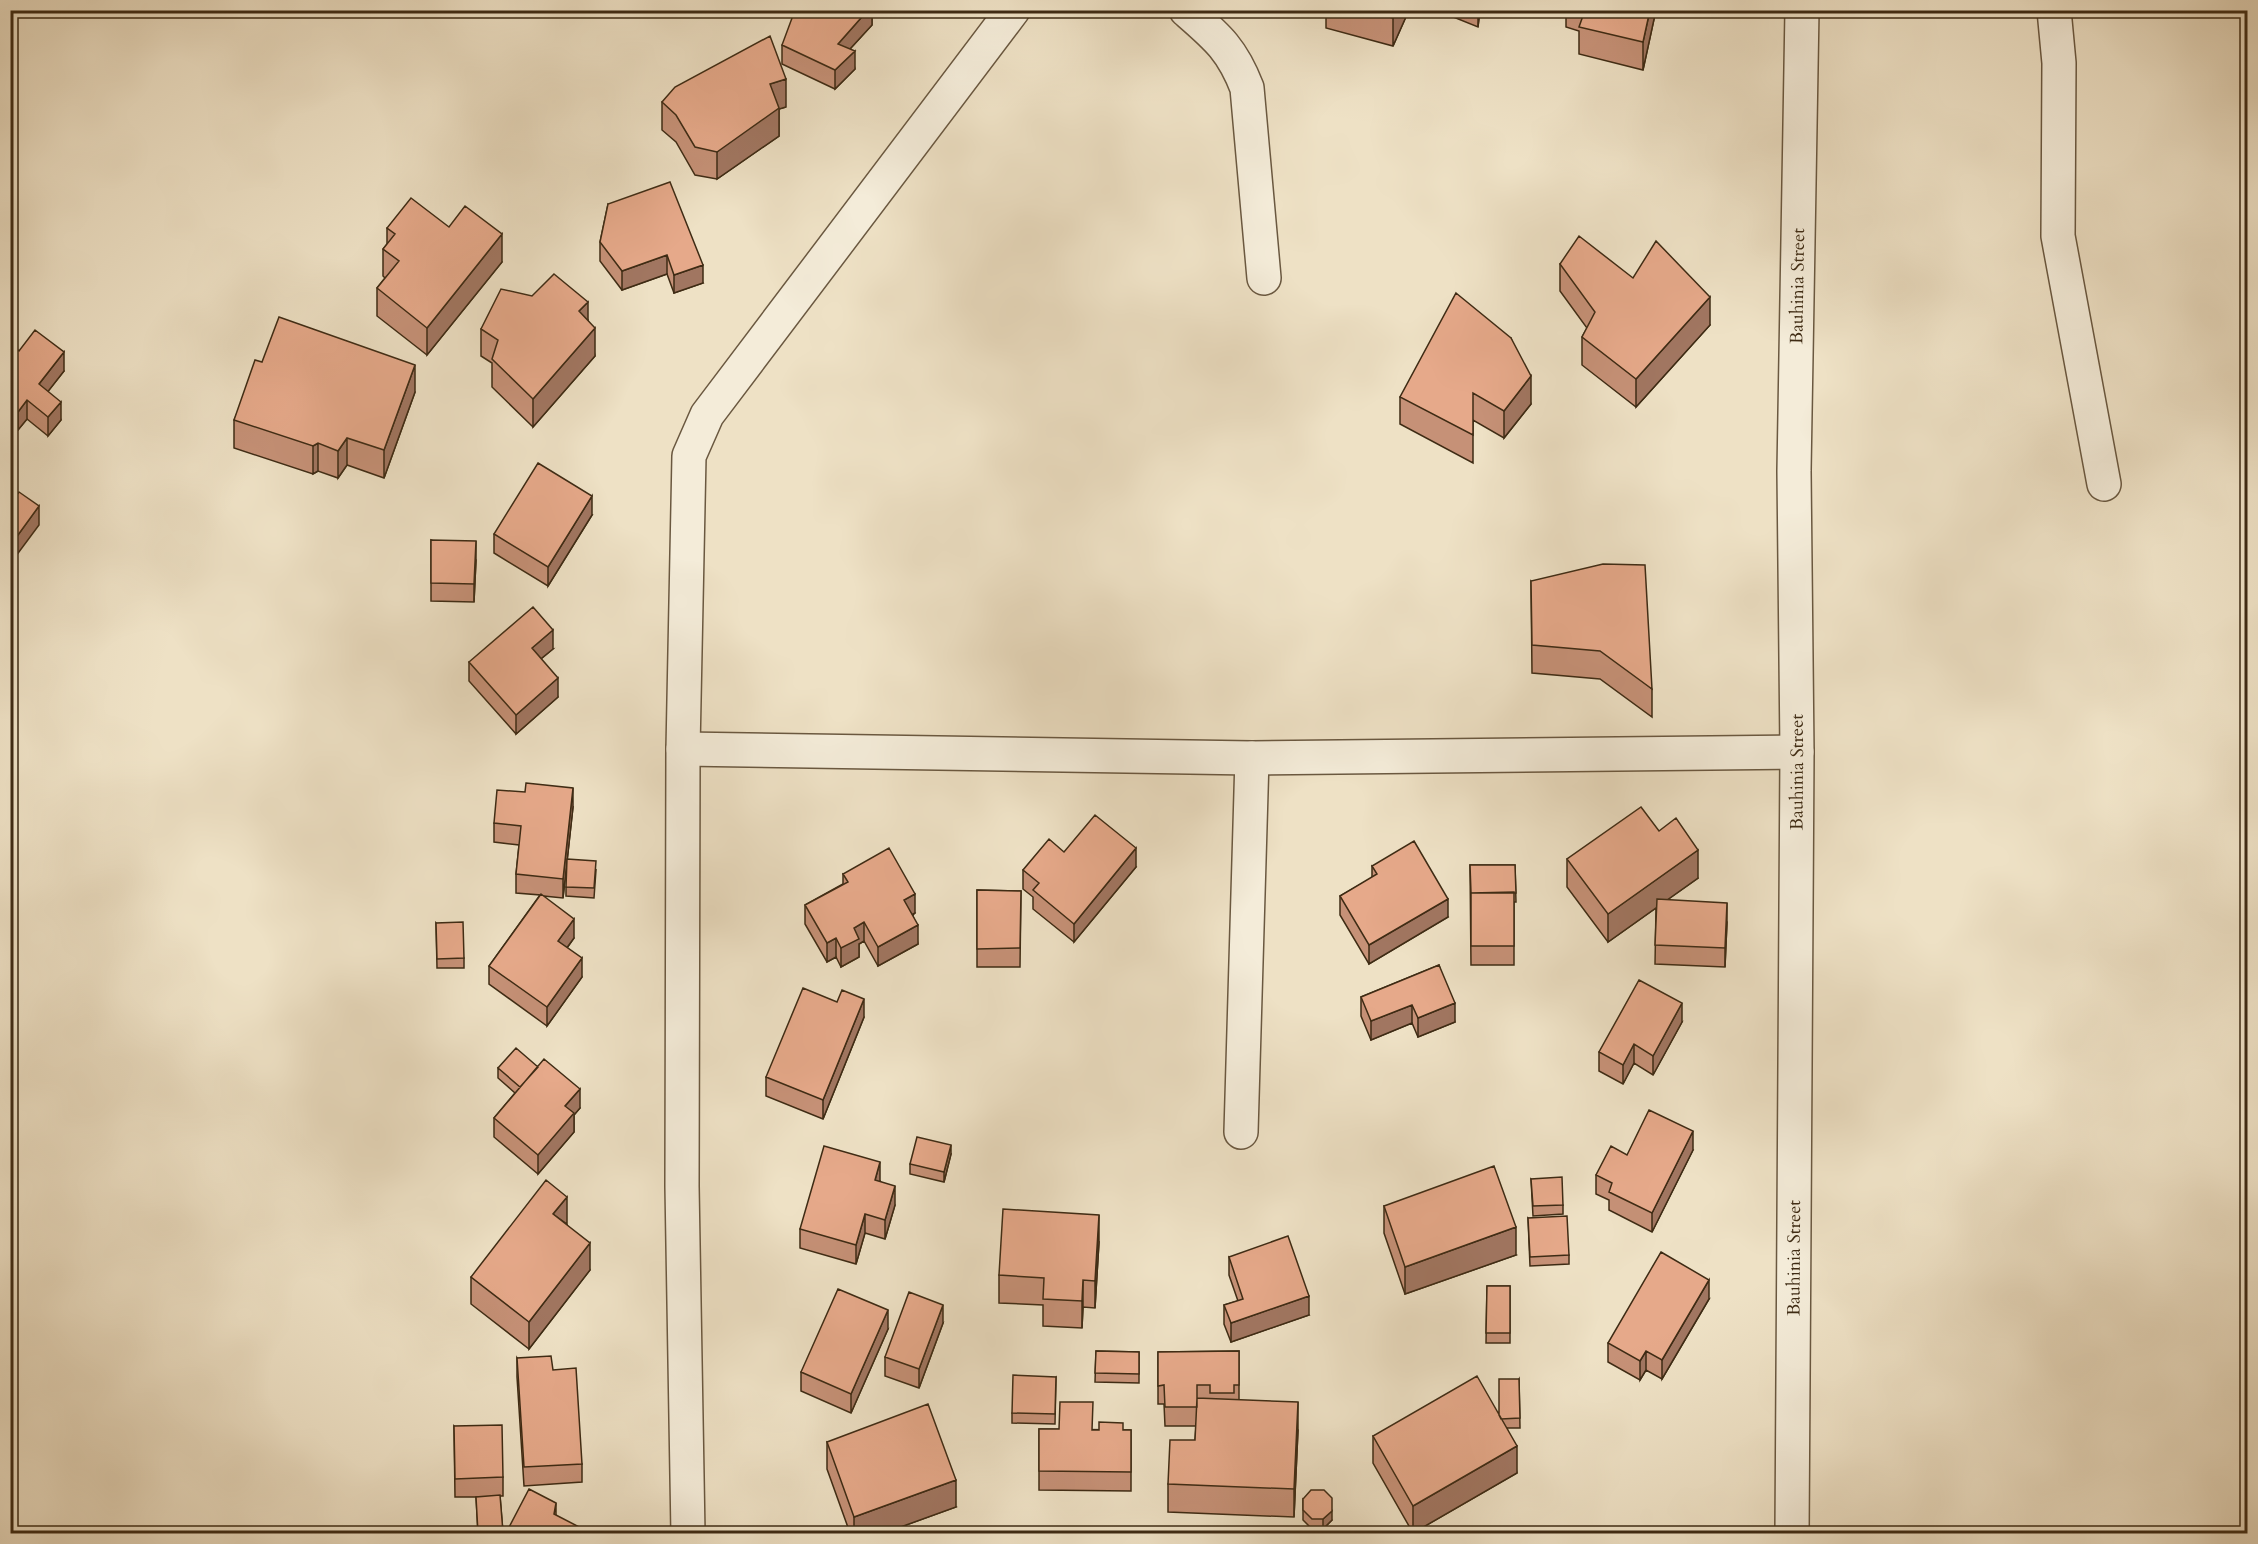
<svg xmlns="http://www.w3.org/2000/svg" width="2258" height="1544" font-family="Cardo,serif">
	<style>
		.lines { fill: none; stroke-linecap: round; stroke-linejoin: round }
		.minor-casing { stroke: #6a5840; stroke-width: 36 }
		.minor { stroke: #f4ecd9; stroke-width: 33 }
		.wall { fill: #c69177; stroke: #3e2b14; stroke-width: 1.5 }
		.shaded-wall { fill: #a17661; stroke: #3e2b14; stroke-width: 1.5 }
		.building { fill: #e6a98a; stroke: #3e2b14; stroke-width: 1.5 }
		.labels { text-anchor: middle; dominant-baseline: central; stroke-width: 4.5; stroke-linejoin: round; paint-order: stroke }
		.street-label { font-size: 18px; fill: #3e2b14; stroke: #f4ecd9 }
	</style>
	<rect width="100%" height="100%" fill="#eee1c5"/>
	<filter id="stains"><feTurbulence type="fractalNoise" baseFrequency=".00333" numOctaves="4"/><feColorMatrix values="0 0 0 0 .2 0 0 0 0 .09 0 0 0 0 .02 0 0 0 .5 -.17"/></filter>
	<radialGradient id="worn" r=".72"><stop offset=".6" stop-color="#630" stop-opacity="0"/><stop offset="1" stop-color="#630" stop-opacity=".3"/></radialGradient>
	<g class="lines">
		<g class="minor-casing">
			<g id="minor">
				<path d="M1186 10C1217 37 1232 49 1247 88L1264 278"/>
				<path d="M2054 10 2059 63 2058 236 2104 484"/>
				<path d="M683 749 1252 758 1797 752"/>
				<path d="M1241 1132 1252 758"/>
				<path d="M688 1534 682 1186 683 749 689 456 707 415 1013 10"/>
				<path id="s1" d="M1792 1534 1797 752 1794 471 1802 10"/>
			</g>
		</g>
		<use href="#minor" class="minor"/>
	</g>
	<path class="wall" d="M872 10V25L850 49 855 69 835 89 782 64V45Z
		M1326 10H1409L1393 46 1326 28Z
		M1436 10H1480L1478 27Z
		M1566 10H1656L1643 70 1579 54V31L1566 27Z
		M662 102 786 107 779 109V136L717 179 695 175 676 142 662 130Z
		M608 204 703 283 674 293 667 274 622 290 600 261V242Z
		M449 227 502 262 427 355 377 316V288L385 278 383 276V249L387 244V228Z
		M1560 264 1633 278 1710 325 1636 407 1582 365V337L1587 328 1560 291Z
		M588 320 595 356 533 427 492 387V363L481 356V329Z
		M1511 338 1531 404 1504 438 1473 420V463L1400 424V397Z
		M10 344 19 351 64 371 48 391 61 420 48 436 27 419 18 430 10 424Z
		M262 362 415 392 384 478 347 465 338 478 318 471 313 474 234 448V420Z
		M592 515 548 586 494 553V534Z
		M431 540 476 560 474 602 431 601Z
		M1531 581 1652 689V717L1600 679 1532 673Z
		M553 649 541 659 558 697 516 734 469 681V662Z
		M573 807 563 898 543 896 574 938 567 948 582 977 547 1026 489 984V966L540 895 516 893V874L519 845 494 842V823Z
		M1659 831 1698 878 1667 900 1727 922 1725 967 1655 964 1656 908 1608 942 1567 887V859Z
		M1064 852 1136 867 1074 942 1033 909V897L1023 889V870Z
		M1470 865H1515L1516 902H1514V965H1471Z
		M1372 866 1448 917 1369 964 1340 915V896L1372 878Z
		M596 870 594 898 566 896V887Z
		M843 874 915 913 913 915 918 944 878 966 864 941 859 944V957L841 967 836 957 827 962 805 924V905L843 884Z
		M977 890 1021 891 1020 967H977Z
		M436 923 464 958V968H437Z
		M1439 965 1455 1022 1418 1037 1412 1023 1371 1040 1361 1016V997Z
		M837 1002 864 1017 823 1119 766 1096V1077Z
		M1682 1022 1653 1075 1634 1063 1623 1084 1599 1071V1052Z
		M498 1068 580 1108 574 1115V1132L538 1174 494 1137V1118L515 1093 498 1078Z
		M1693 1150 1652 1232 1609 1210V1200L1596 1194V1175L1627 1155Z
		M951 1154 944 1182 910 1174V1164Z
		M1531 1179 1563 1205V1214L1533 1216Z
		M880 1181 895 1205 885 1239 865 1233 856 1264 800 1248V1229Z
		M1384 1206 1516 1255 1405 1294 1384 1233Z
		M1528 1218 1569 1255V1264L1530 1266Z
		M567 1225 590 1270 529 1349 471 1304V1277Z
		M1099 1242 1095 1308 1083 1307 1082 1328 1043 1326V1305L999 1303V1275Z
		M1229 1257 1309 1315 1231 1342 1224 1324V1305L1238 1301 1229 1275Z
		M1487 1286H1510V1343H1486Z
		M1709 1299 1662 1379 1646 1370 1640 1380 1608 1362V1343Z
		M943 1323 919 1388 885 1376V1357Z
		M888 1329 851 1413 801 1391V1372Z
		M1096 1351 1139 1352V1383L1095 1382Z
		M1239 1351V1400L1298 1430 1294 1517 1168 1512V1484L1195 1440 1196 1426H1165L1164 1404H1158V1352Z
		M517 1358 582 1464V1482L524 1486 517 1377Z
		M1056 1377 1055 1424 1012 1423V1413Z
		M1519 1379 1520 1428H1507L1517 1473 1413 1533 1373 1463V1436L1499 1415Z
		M454 1426 503 1477V1496H500L503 1533H478L476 1497H484H455Z
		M1039 1429 1131 1430V1491L1039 1490Z
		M827 1442 956 1507 884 1533H850L827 1469Z
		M1303 1499 1332 1520 1323 1529H1312L1303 1520Z"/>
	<path class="shaded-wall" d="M868 10H872V25L838 62V44Z
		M1396 10H1409L1393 46V18Z
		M1478 10H1480L1478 27Z
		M1650 10H1656L1643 70V42Z
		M855 51V69L835 89V70Z
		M786 79V107L779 109V136L717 179V152L770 84Z
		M502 234V262L427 355V328Z
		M667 255V274L622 290V271Z
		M703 265V283L674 293V275Z
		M1710 297V325L1636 407V379Z
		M588 302V330L579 311Z
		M595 328V356L533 427V399Z
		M64 352V371L39 403V384Z
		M415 365V392L384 478V450Z
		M1531 376V404L1504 438V411Z
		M27 400V419L18 430V412Z
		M61 402V420L48 436V417Z
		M347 438V465L338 478V451Z
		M318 443V471L313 474V446Z
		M592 496V515L548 586V567Z
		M39 506V525L10 564V546Z
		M476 541V560L474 602V584Z
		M553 630V649L532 666V648Z
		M558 678V697L516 734V715Z
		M573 788V807L563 898V879Z
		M1136 848V867L1074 942V924Z
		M1698 850V878L1608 942V914Z
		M915 894V913L904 919V900Z
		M1448 899V917L1369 964V945Z
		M1727 903V922L1725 967V948Z
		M574 919V938L558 960V941Z
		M864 922V941L859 944V957L841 967V948L854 928Z
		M918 925V944L878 966V947Z
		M836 938V957L827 962V943Z
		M582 958V977L547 1026V1007Z
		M864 999V1017L823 1119V1100Z
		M1455 1003V1022L1418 1037V1018Z
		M1682 1003V1022L1653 1075V1056Z
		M1412 1005V1023L1371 1040V1021Z
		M1634 1044V1063L1623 1084V1065Z
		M580 1089V1108L574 1115V1132L538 1174V1155L565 1106Z
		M1693 1131V1150L1652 1232V1213Z
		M951 1145V1154L944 1182V1172Z
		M880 1162V1181L875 1199V1180Z
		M895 1186V1205L885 1239V1220Z
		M567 1197V1224L553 1214Z
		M865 1214V1233L856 1264V1245Z
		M1099 1215V1242L1095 1308V1281Z
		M1516 1227V1255L1405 1294V1267Z
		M590 1243V1270L529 1349V1322Z
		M1083 1280V1307L1082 1328V1301Z
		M1709 1280V1299L1662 1379V1360Z
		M1309 1296V1315L1231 1342V1323Z
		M943 1305V1323L919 1388V1369Z
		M888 1310V1329L851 1413V1394Z
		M1646 1351V1370L1640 1380V1361Z
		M1298 1402V1430L1294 1517V1489Z
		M1517 1446V1473L1413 1533V1506Z
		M956 1480V1507L884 1533H854V1517Z
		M556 1503V1531L554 1514Z
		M1332 1511V1520L1323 1529V1519Z"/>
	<path class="building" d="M795 10H868L838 44 855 51 835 70 782 45Z
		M1364 10H1396L1393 18Z
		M1585 10H1650L1643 42 1579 27Z
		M770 36 786 79 770 84 779 108 717 152 695 147 676 115 662 102 675 87Z
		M670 182 703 265 674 275 667 255 622 271 600 242 608 204Z
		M411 198 449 227 465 206 502 234 427 328 377 288 399 261 383 249 395 234 387 228Z
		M1579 236 1633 278 1656 241 1710 297 1636 379 1582 337 1595 312 1560 264Z
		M554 274 588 302 579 311 595 328 533 399 492 359 498 340 481 329 501 289 532 296Z
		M1456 293 1511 338 1531 376 1504 411 1473 393V435L1400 397Z
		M279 317 415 365 384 450 347 438 338 451 318 443 313 446 234 420 255 360 262 362Z
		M35 330 64 352 39 384 61 402 48 417 27 400 18 412 10 405V344L19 351Z
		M538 463 592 496 548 567 494 534Z
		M19 492 39 506 10 546V504Z
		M431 540 476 541 474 584 431 583Z
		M1603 564 1645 565 1652 689 1600 651 1532 645 1531 581Z
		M533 607 553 630 532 648 558 678 516 715 469 662Z
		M526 783 573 788 563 879 516 874 521 826 494 823 497 790 525 792Z
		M1641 807 1659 831 1676 818 1698 850 1608 914 1567 859Z
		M1095 815 1136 848 1074 924 1033 890 1039 883 1023 870 1049 839 1064 852Z
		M1414 841 1448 899 1369 945 1340 896 1377 874 1372 866Z
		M889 848 915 894 904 900 918 925 878 947 864 922 854 928 859 939 841 948 836 938 827 943 805 905 848 882 843 874Z
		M567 859 596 861 594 888 566 887Z
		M1470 865H1515L1516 893H1471Z
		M977 890 1021 891 1020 948 977 949Z
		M1514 892V946H1471V893Z
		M541 894 574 919 558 941 582 958 547 1007 489 966Z
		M1657 899 1727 903 1725 948 1655 945Z
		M463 922 464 958 437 959 436 923Z
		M1439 965 1455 1003 1418 1018 1412 1005 1371 1021 1361 997Z
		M1639 980 1682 1003 1653 1056 1634 1044 1623 1065 1599 1052Z
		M803 988 837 1002 842 990 864 999 823 1100 766 1077Z
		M516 1048 538 1067 520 1087 498 1068Z
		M544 1059 580 1089 565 1106 574 1113 538 1155 494 1118Z
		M1649 1110 1693 1131 1652 1213 1609 1192 1612 1183 1596 1175 1611 1146 1627 1155Z
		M917 1137 951 1145 944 1172 910 1164Z
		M824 1146 880 1162 875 1180 895 1186 885 1220 865 1214 856 1245 800 1229Z
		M1494 1166 1516 1227 1405 1267 1384 1206Z
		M1562 1177 1563 1205 1533 1206 1531 1179Z
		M546 1180 567 1197 553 1214 590 1243 529 1322 471 1277Z
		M1003 1209 1099 1215 1095 1281 1083 1280 1082 1301 1043 1299 1044 1278 999 1275Z
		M1567 1216 1569 1255 1530 1257 1528 1218Z
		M1288 1236 1309 1296 1231 1323 1224 1305 1243 1299 1229 1257Z
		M1661 1252 1709 1280 1662 1360 1646 1351 1640 1361 1608 1343Z
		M1487 1286H1510V1333H1486Z
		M838 1289 888 1310 851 1394 801 1372Z
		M909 1292 943 1305 919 1369 885 1357Z
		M1096 1351 1139 1352V1374L1095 1373Z
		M1239 1351V1385H1234V1393H1210V1385H1197V1407H1165L1164 1385 1158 1386V1352Z
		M551 1356 553 1370 576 1368 582 1464 524 1467 517 1358Z
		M1013 1375 1056 1377 1055 1414 1012 1413Z
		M1477 1376 1517 1446 1413 1506 1373 1436Z
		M1499 1379H1519L1520 1418 1501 1419 1499 1415Z
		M1197 1398 1298 1402 1294 1489 1168 1484 1170 1440H1195Z
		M1060 1402H1093L1092 1430H1099V1422L1123 1423V1430H1131V1472L1039 1471V1429H1059Z
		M928 1404 956 1480 854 1517 827 1442Z
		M502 1425 503 1477 455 1479 454 1426Z
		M529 1489 556 1503 554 1514 585 1530 583 1533H506Z
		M1311 1490H1324L1332 1498V1511L1323 1519H1312L1303 1510V1499Z
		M500 1495 503 1532 478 1533 476 1497Z"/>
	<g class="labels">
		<g class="street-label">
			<text stroke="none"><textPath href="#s1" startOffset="1248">Bauhinia Street</textPath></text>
			<text stroke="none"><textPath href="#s1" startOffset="762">Bauhinia Street</textPath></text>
			<text stroke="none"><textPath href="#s1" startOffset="276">Bauhinia Street</textPath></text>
		</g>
	</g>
	<rect width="2258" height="1544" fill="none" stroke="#eee1c5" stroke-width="36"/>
	<rect x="12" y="12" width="2234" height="1520" fill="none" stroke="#3e2b14" stroke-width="3"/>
	<rect x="18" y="18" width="2222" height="1508" fill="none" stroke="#3e2b14" stroke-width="1.5"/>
	<rect width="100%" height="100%" filter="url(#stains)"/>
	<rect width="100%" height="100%" fill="url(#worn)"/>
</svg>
